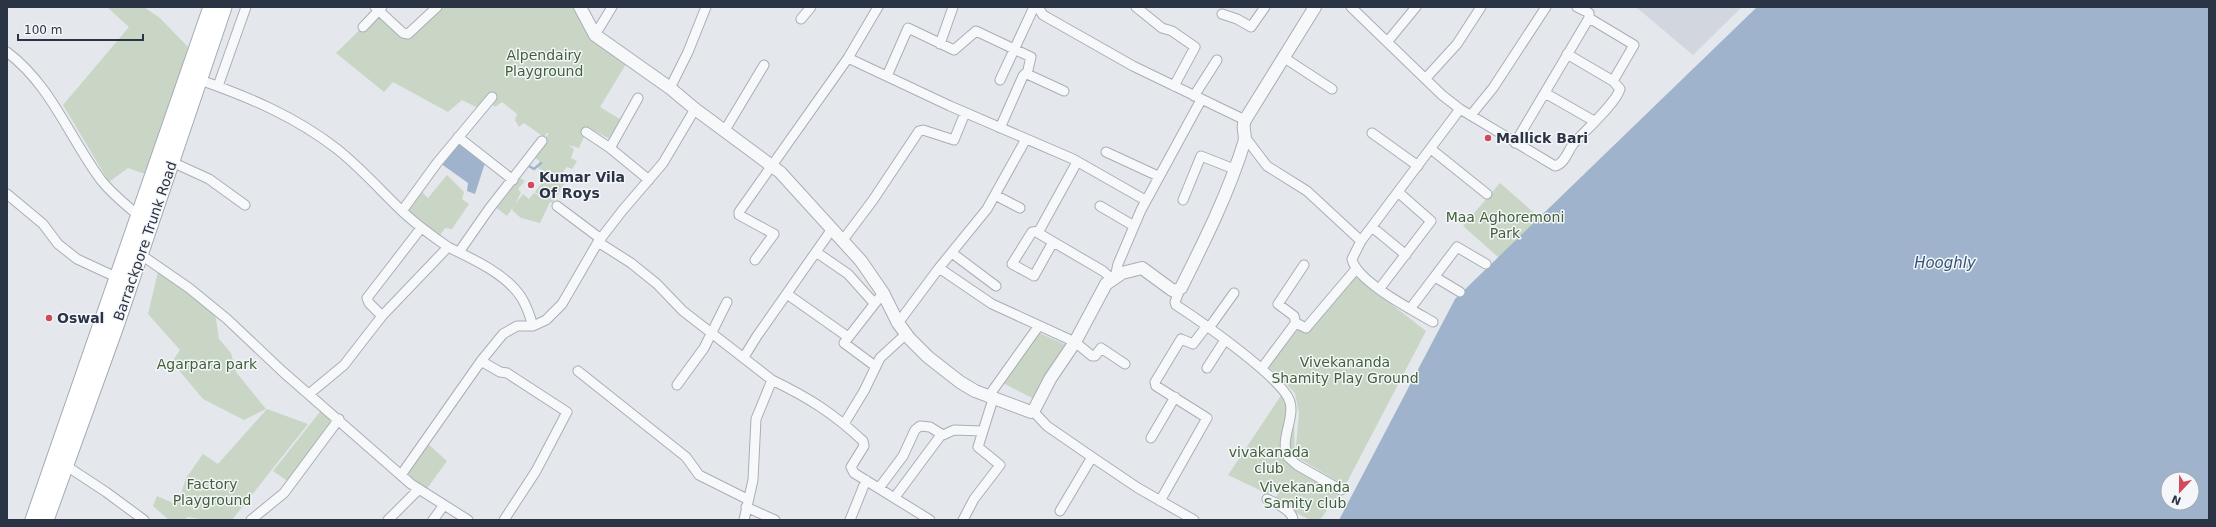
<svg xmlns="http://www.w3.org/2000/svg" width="2216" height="527" font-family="'DejaVu Sans',sans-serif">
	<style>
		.built { fill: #d2d6de }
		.green { fill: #c9d6c5 }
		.water { fill: #9fb4cc; fill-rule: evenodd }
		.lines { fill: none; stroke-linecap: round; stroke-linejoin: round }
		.stream { stroke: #9fb4cc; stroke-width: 2.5 }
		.minor-casing { stroke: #a9aeb7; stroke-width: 11 }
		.tertiary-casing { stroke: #a9aeb7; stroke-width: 14 }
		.primary-casing { stroke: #a3abb8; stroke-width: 17 }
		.minor { stroke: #f7f8fa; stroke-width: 9 }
		.tertiary { stroke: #f7f8fa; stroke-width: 12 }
		.primary { stroke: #fff; stroke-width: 15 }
		.poi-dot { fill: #d1495b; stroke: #f4f6f9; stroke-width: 1.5 }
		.labels { text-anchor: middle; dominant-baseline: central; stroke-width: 3; stroke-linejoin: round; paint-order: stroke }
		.park-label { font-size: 14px; fill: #3f6138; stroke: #f4f6f9 }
		.poi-label { font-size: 14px; font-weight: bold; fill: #2b3445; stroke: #f4f6f9; text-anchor: start }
		.street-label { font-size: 14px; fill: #2b3445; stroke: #f4f6f9 }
		.water-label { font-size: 15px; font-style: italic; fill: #34527a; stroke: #f4f6f9 }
	</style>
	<rect width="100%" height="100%" fill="#e4e7ec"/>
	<path class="built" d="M1636 7H1742L1693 55Z"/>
	<path class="green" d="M107 7H144L160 18 188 47 148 175 128 168 109 182 63 105 129 27Z
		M437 7H577L626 64 600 107 623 121 612 140 588 128 579 148 568 145 574 149 571 158 577 161 572 169 567 167 557 179 538 168 541 163 533 155 549 133H547L544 137 524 123 519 127 515 120 517 114 502 102 495 107 490 101 492 95 476 107 462 100 448 112 393 82 384 92 336 53 378 12 406 38Z
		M447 175 464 192 462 199 469 204 452 229 445 228 438 238 407 212 422 192 428 198Z
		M548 175 565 183 552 203 550 202 540 223 521 218 512 210 513 207 507 216 493 205 517 176 525 181 518 189 521 192 516 203 523 194 529 199 534 193 547 200 535 192Z
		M1500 183 1547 224 1506 264 1463 226Z
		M158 272 188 290 215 313 219 339 231 353 236 372 266 409 244 420 203 399 172 362 180 350 148 314Z
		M1355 276 1426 331 1345 486 1295 456 1299 414 1295 393 1268 366 1299 328 1306 332Z
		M1037 332 1069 346 1034 399 1003 383Z
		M1282 394 1294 419 1295 466 1340 492 1320 520H1310L1274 501 1284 482 1268 494 1228 475Z
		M323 408 338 420 289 482 273 471Z
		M267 409 308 424 232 520H206L188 517 184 520H169L153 506 157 496 173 503 181 494 186 478 203 454 218 464Z
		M427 443 447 461 426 490 406 472Z"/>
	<path class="water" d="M1757 7H2209V520H1339L1455 299ZM2168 479H2192V503H2168Z
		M459 140 485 163 475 194 467 191 468 183 440 163Z"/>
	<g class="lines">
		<path class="stream" d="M527 165 534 169 541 163"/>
		<g class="minor-casing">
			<path id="minor" d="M375 7 403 33 408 34 437 7
				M1038 7 1043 15 1133 66 1245 120
				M1136 7 1162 28 1172 31 1195 47 1174 86
				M1351 7 1442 95 1460 109 1555 166C1565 164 1568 150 1574 143 1585 131 1616 103 1620 89L1613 81 1567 54
				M1577 7 1589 13V18
				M1222 14 1237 19 1251 27 1265 7
				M801 19 811 7
				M363 27 382 7
				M595 35 612 7
				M1388 41 1416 7
				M940 44 953 7
				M7 52C51 85 69 137 101 180 112 194 126 205 139 216
				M1283 57 1332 89
				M848 58 950 106 1073 159 1145 200
				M887 76 908 28 954 50 976 31 1031 57 1027 74 1064 91
				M1426 78 1457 44 1481 7
				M200 80C249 97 296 117 337 149 361 168 381 191 403 212 417 225 432 236 448 247
				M1000 80 1034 7
				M218 86 246 7
				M670 88 688 52 706 7
				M1545 93 1594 121
				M1194 96 1217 60
				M1471 115 1493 88 1546 7
				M1000 128 1023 76 1026 73
				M725 130 764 65
				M586 132 610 148 649 180
				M1372 133 1418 166
				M458 137 513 180
				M1245 137 1267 166 1307 191 1361 241
				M1515 143 1589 18 1634 45 1613 81
				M610 148 638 98
				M1431 149 1487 194
				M1106 152 1158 176
				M172 162 209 179 245 205
				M7 194 43 224 58 244 77 259 118 278
				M995 195 1020 208
				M1183 200 1201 156 1234 169
				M557 206 601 239
				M1100 206 1134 226
				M402 211 437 163 492 97
				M1372 227 1406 255
				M1038 233 1103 271 1112 279
				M843 240 873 200 919 131 923 130 954 140 965 113
				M598 242 631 263 657 284 683 311 772 380 756 419 753 480 744 520
				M1053 242 1034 276 1012 264 1032 232 1039 231 1077 162
				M137 252 189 288 227 319 282 371 411 484 468 520
				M459 252 489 209 542 141
				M816 252 848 274 874 303
				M952 253 996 286
				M755 260 774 234 739 215V212L848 58 878 7
				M939 268 992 304 1075 342 1092 356H1095L1101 348 1125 364
				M1115 277 1118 264 1141 210 1201 100
				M1435 277 1460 292
				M1380 288 1431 221 1398 192
				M1180 289 1175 302 1176 305C1199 320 1284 379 1290 402 1295 419 1279 440 1288 457L1297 465 1341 490
				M787 294 848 337
				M1410 309 1457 247 1486 264
				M382 316 369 303 367 298 421 228
				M1433 322C1414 311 1356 281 1352 259L1361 241 1460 109
				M898 323 939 268 987 209 1026 139
				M1296 324 1294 316 1278 304 1304 265
				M1209 328 1234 293
				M744 357 757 336 832 229
				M481 361 500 372 507 373 567 412 536 471 504 520
				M875 366 844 343 883 293
				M1207 368 1225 340
				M1262 368 1294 325 1298 324 1306 328 1356 269
				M578 371 686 457 699 475 747 499
				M772 380C809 398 833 413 863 441L864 446 851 467 854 473 930 520
				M677 385 704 348 727 302
				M309 394 344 365 382 316 448 247C473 259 506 274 521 297 527 306 530 316 533 326
				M988 397 1038 327
				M1033 411 1047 426 1092 457 1138 488 1194 520
				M844 424 864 391 880 358 906 334
				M1151 438 1175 397
				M65 465 106 492 144 520
				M401 475 481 361 503 334 517 326H533L546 320 562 304 598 242 622 211 663 163 695 109
				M879 488 903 456 915 430 920 426 930 427 943 435 954 430 982 431
				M895 497 941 435
				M1267 499C1275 503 1292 509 1293 520
				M1160 501 1207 418 1156 386 1155 382 1181 339 1193 344 1206 327
				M746 507 775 520
				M1060 511 1092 457
				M251 520 284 493 339 419
				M388 520 419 489
				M433 520 444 505
				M850 520 866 480
				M963 520 974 499 1000 465 978 447 993 399"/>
		</g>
		<g class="tertiary-casing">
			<path id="tertiary" d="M580 7 595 35 670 88 695 109 780 172 861 261 883 293 898 323 909 338 928 357 960 382 975 391 1031 412 1034 410 1050 379 1075 342 1106 284 1122 273 1142 268 1172 290 1175 291 1181 288C1205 240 1228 194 1244 143 1247 135 1241 128 1245 120L1315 7"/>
		</g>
		<g class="primary-casing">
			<path id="primary" d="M33 520 211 7
				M46 520 116 326 224 7"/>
		</g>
		<use href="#minor" class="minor"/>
		<use href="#tertiary" class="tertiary"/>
		<use href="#primary" class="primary"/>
	</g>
	<g class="poi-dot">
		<circle cx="1488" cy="138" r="4"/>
		<circle cx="531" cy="185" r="4"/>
		<circle cx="49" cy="318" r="4"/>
	</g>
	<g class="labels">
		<g class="park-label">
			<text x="544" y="55">Alpendairy<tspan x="544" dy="16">Playground</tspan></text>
			<text x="1505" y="217">Maa Aghoremoni<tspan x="1505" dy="16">Park</tspan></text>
			<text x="1345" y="362">Vivekananda<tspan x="1345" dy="16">Shamity Play Ground</tspan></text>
			<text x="207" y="364">Agarpara park</text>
			<text x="1269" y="452">vivakanada<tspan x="1269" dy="16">club</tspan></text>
			<text x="212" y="484">Factory<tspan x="212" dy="16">Playground</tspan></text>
			<text x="1305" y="487">Vivekananda<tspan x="1305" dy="16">Samity club</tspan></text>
		</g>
		<g class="poi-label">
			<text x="1496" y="138">Mallick Bari</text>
			<text x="539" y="177">Kumar Vila<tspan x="539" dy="16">Of Roys</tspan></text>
			<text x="57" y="318">Oswal</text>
		</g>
		<g class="street-label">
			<text transform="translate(145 241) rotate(-71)">Barrackpore Trunk Road</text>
		</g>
		<g class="water-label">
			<text x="1945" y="263">Hooghly</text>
		</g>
	</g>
	<rect width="2216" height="527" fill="none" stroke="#2b3445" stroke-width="16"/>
	<g transform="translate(2180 491) rotate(202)"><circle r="19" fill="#f4f6f9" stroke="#a4a8b1"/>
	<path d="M0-3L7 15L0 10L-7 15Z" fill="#d1495b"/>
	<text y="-6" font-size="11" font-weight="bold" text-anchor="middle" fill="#2b3445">N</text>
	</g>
	<path d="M18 34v6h125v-6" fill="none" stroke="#2b3445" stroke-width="2"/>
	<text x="24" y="34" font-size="12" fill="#2b3445" stroke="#f4f6f9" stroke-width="3" paint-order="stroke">100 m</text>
</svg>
